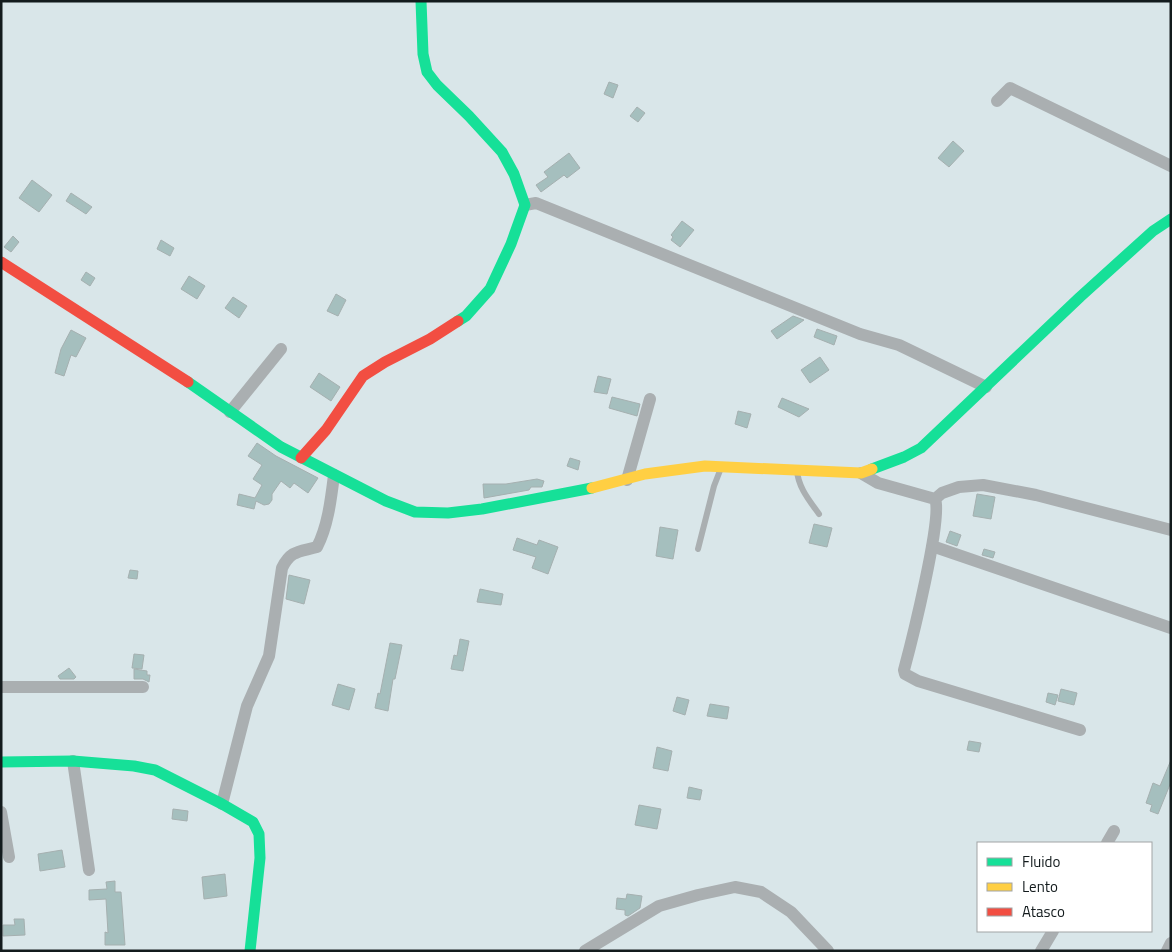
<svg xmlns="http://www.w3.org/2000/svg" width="1172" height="952" font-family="'Titillium Web',sans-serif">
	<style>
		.building { fill: #a5bfbe; stroke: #a5b0b0 }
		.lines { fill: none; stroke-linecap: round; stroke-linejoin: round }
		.lane { stroke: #aaafb1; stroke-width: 6 }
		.street { stroke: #aaafb1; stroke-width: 12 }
		.fast { stroke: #16e098; stroke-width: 11 }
		.slow { stroke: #ffcf43; stroke-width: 11 }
		.jam { stroke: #f24e42; stroke-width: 11 }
	</style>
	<rect width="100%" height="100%" fill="#d9e6e9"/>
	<path class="building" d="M609 82 618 85 613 98 604 94Z
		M637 107 645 113 638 122 630 116Z
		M953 141 964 151 949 167 938 158Z
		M569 153 580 168 567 178 564 175 541 192 536 185 548 177 544 172Z
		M32 180 52 195 39 212 19 198Z
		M71 193 92 207 86 214 66 201Z
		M682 221 694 230 680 247 671 240 673 237 671 235Z
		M13 236 19 242 11 252 4 247Z
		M161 240 174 248 170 256 157 249Z
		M86 272 95 278 90 286 81 280Z
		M189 276 205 286 197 299 181 289Z
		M336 294 346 300 338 316 327 311Z
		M233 297 247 306 239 318 225 308Z
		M793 316 804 320 777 339 771 331Z
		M817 329 837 336 834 345 814 337Z
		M71 330 86 338 76 357 71 355 64 376 55 373 61 349Z
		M820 357 829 370 810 383 801 370Z
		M319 373 340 387 331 401 310 387Z
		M598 376 611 379 607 394 594 392Z
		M612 397 640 404 637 416 609 408Z
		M782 398 809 409 799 417 778 407Z
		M738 411 751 414 747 428 735 424Z
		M257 443 276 456 318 478 308 493 294 483 290 488 281 481 272 494V500L269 504 264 505 256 501 254 509 237 505 239 494 255 498 262 485 253 479 262 465 248 456Z
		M570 458 580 461 578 470 567 466Z
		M537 479 544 481 542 487H531L529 490 484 498 483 484H506Z
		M977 494 995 497 991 519 973 516Z
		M814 524 832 528 827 547 809 543Z
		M660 527 678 530 673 559 656 556Z
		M950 531 961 535 957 546 946 542Z
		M517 538 537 545 539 540 558 547 548 574 532 568 536 557 513 550Z
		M984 549 995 552 993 558 982 555Z
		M130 570 138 571 137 579 128 578Z
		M289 575 310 580 304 604 286 599Z
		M480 589 503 594 501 605 477 602Z
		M460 639 469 641 463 671 451 669 454 655 457 656Z
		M390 643 402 645 395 679H393L388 711 375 708 378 693 380 694Z
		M134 654 144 655 142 669 132 668Z
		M69 668 76 677 74 679H60L58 676Z
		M134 669 147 671V675H150L149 682 143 679H134Z
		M338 684 355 689 349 710 332 705Z
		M1061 689 1077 693 1074 705 1058 701Z
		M1048 693 1058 695 1055 705 1046 702Z
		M677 697 689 700 685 715 673 711Z
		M710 704 729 707 727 719 707 716Z
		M969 741 981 743 979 752 967 750Z
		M657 747 672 751 668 771 653 768Z
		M1171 760V782L1158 814 1150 811 1152 805 1146 803 1153 783 1160 786Z
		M689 787 702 790 700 800 687 798Z
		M639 805 661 809 657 829 635 825Z
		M173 809 188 811 187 821 172 819Z
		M62 850 65 867 40 871 38 854Z
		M225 874 227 896 204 899 202 877Z
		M115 881V892H121L125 945H105V932L108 933 106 899 89 900V890L107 889 106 882Z
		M627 894 642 896 640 908 628 916 625 915V910L616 909 617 898 626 899Z
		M14 919H24L25 935 3 936V925H15Z"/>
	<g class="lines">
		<path class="lane" d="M797 470C798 487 809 500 819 514
			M698 549 714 486 721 468"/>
		<path class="street" d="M997 101 1010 88 1171 166
			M525 205 536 203 860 334 899 345 986 387
			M230 412 281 349
			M861 473 878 483 935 499
			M627 480 650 399
			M935 499C943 517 911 644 904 670L905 674 918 681 1080 730
			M935 499 942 493 959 487 983 485 1036 495 1171 530
			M932 546 1171 628
			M1 687H143
			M73 761 89 870
			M222 804 247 706 269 656 282 568C291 550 299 552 317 547 328 526 331 499 334 475
			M1 812 9 857
			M1107 843 1114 831
			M585 951 659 906 698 895 735 887 761 892 791 912 828 951
			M1041 951 1053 931
			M1167 951 1171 943"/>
		<path class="fast" d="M421 1 423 54 427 72 437 85 469 116 502 152 514 174 525 205 511 244 490 289 466 316 458 321
			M188 382 281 447 386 501 415 512 448 513 482 509 592 488
			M872 469 904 457 921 448 1080 297 1153 231 1171 219
			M1 762 73 761 134 766 155 770 222 804 253 822 259 834 260 858 250 951"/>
		<path class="slow" d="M592 488 645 474 705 466 861 473 872 469"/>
		<path class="jam" d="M1 262 188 382
			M301 458 326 430 363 376 385 362 430 339 458 321"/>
	</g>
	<rect width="1172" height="952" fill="none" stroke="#131b1d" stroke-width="5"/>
	<rect x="977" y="842" width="175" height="90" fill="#ffffff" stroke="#a1a4a5"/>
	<rect x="987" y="858" width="25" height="8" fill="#16e098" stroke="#a1a4a5"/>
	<text x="1022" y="867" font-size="15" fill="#131b1d">Fluido</text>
	<rect x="987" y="883" width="25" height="8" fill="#ffcf43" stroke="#a1a4a5"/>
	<text x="1022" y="892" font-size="15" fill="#131b1d">Lento</text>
	<rect x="987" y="908" width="25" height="8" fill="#f24e42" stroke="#a1a4a5"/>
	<text x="1022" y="917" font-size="15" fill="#131b1d">Atasco</text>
</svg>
